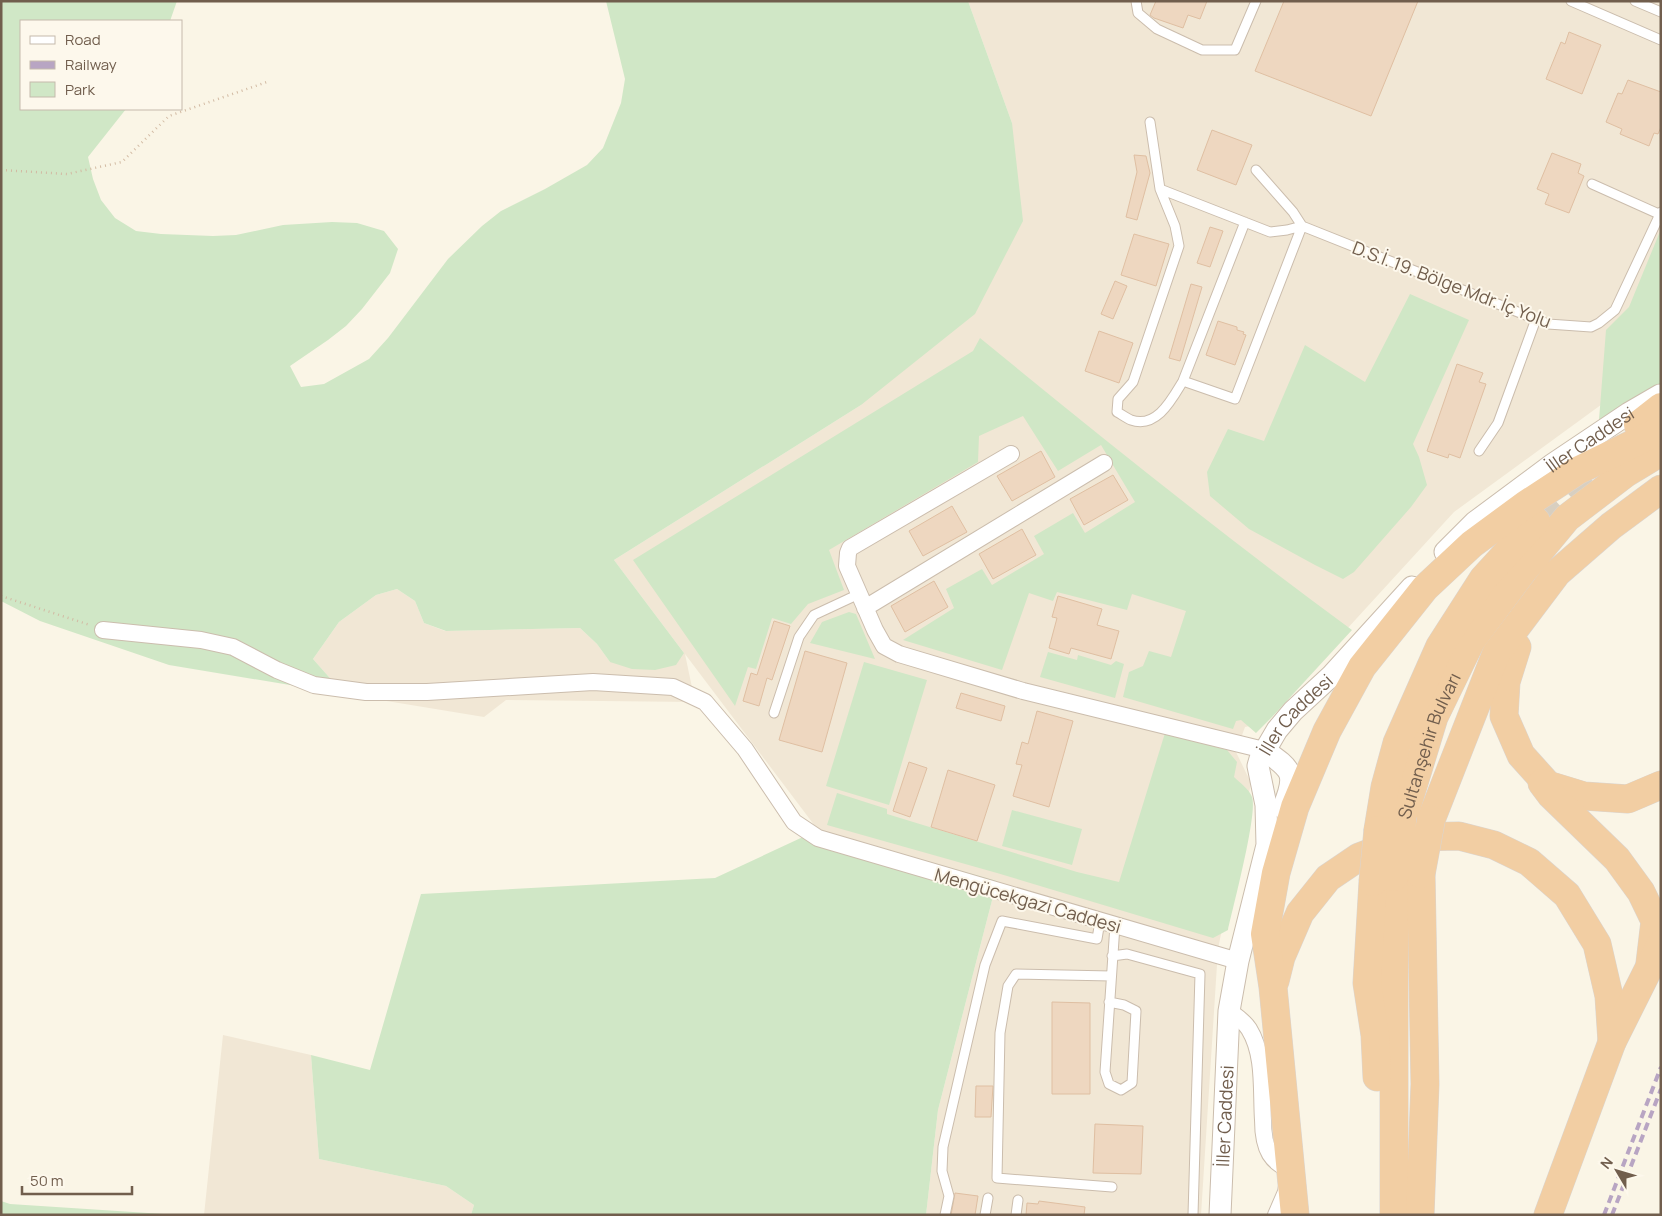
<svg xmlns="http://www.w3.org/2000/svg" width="1662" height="1216" font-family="Manrope,sans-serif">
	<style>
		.residential { fill: #f1e7d5 }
		.green { fill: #d0e7c6 }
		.building { fill: #eed7c0; stroke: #dfbfa2 }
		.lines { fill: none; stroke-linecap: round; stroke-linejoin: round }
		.trunk-tunnel { stroke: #d8cfc0; stroke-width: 28; stroke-dasharray: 28 14; stroke-linecap: butt }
		.service-casing { stroke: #cbbdad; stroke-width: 11 }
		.minor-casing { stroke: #cbbdad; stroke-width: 18 }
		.tertiary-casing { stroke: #cbbdad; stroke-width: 23 }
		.trunk-casing { stroke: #dad5d1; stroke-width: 29 }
		.path { stroke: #d2baa3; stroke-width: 2.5; stroke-dasharray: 1 4; stroke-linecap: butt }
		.service { stroke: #fff; stroke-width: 9 }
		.minor { stroke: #fff; stroke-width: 16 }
		.tertiary { stroke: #fff; stroke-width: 21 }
		.trunk { stroke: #f2cea3; stroke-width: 28 }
		.rail { stroke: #b8a5c3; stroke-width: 4; stroke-dasharray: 8 5; stroke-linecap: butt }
		.trunk-bridge-casing { stroke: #dad5d1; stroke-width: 29; stroke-linecap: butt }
		.trunk-bridge { stroke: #f2cea3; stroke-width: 28 }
		.labels { text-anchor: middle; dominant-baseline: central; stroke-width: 4; stroke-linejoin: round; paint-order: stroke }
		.street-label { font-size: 18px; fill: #715e4d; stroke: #fdf8ec }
	</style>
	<rect width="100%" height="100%" fill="#faf5e6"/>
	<path class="residential" d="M968 1H1661V373L1620 391 1454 512 1260 724 1245 727 1236 752 1251 783 1218 949 1201 1215H926L938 1110 997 881 818 830 685 654 695 702 506 700 484 717 344 694 313 659 339 622 376 595 397 589 415 601 424 623 445 631 580 628 597 644 610 662 684 653 614 560 861 405 1012 123Z
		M223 1035 311 1055 319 1159 446 1186 474 1205 471 1215H204Z"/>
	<path class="green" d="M1 1H177L170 21H21V109H126L88 157 93 179 101 200 115 218 136 231 161 234 213 236 236 235 283 225 332 222 357 223 384 231 398 249 390 273 362 309 346 326 328 340 290 366 301 387 324 384 369 359 388 338 448 259 482 226 501 211 545 189 587 165 603 148 621 103 625 79 606 1H968L1012 123 1023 221 975 314 861 405 614 560 684 653 676 665 655 670 632 669 610 662 597 644 580 628 446 631 424 623 415 601 397 589 376 595 339 622 313 659 344 694 169 665 40 621 1 601Z
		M1661 229V386L1599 420 1606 330 1629 307Z
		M1410 294 1469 320 1413 444 1419 457 1427 485 1411 507 1354 572 1343 579 1315 565 1249 529 1210 496 1207 472 1228 429 1264 441 1305 345 1365 382Z
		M980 338C1102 438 1224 536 1352 630L1272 717 1256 733 1241 720 1236 721 1233 729 1123 697 1129 672 1143 666 1149 651 1171 657 1186 611 1132 594 1127 610 1057 592 1053 601 1029 593 1002 670 903 640 954 608 946 589 982 569 992 585 1044 554 1034 536 1073 513 1085 533 1135 502 1101 445 1058 471 1023 416 979 436 978 462 829 550 844 590 808 604 791 624 772 618 756 669 748 667 735 706 633 560 973 351Z
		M849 612 856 614 875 659 810 643 822 622Z
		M1048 652 1077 660 1078 655 1111 665 1116 661 1124 664 1115 698 1040 677Z
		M864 662 927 680 889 805 826 786Z
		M1165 733 1227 750 1237 762 1234 777C1240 783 1249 789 1252 797 1258 813 1233 907 1228 930L1213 938 997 873 827 825 837 793 887 809V814L1077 872 1119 882Z
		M1012 810 1082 829 1072 865 1002 846Z
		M818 830 997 881 938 1110 926 1215H471L474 1205 446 1186 319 1159 311 1055 370 1070 421 894 715 878Z
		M1 1201 10 1204 179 1215H1Z"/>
	<path class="building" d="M1156 1H1207L1200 19 1188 15 1183 28 1154 18 1150 15Z
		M1284 1H1418L1371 116 1255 71Z
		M1569 32 1601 45 1582 94 1546 79 1561 42 1565 44Z
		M1628 80 1661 92V127L1658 134 1654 133 1649 146 1620 134 1622 129 1606 122 1618 93 1622 94Z
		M1212 130 1252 145 1236 185 1197 170Z
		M1552 153 1581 164 1578 173 1584 176 1569 213 1545 204 1549 194 1537 189Z
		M1134 155 1146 156 1150 173 1137 220 1126 217 1137 172Z
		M1210 227 1223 231 1210 267 1197 263Z
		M1134 234 1169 244 1156 286 1121 275Z
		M1115 281 1127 286 1113 319 1101 314Z
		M1191 284 1202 287 1180 361 1169 358Z
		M1218 321 1237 327V330L1244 332 1243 334 1246 335 1235 365 1206 355Z
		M1099 331 1133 343 1119 383 1085 371Z
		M1457 364 1483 373 1479 382 1486 384 1460 458 1449 454 1448 458 1427 451Z
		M1041 451 1055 477 1012 501 997 476Z
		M1113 475 1128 500 1084 525 1070 499Z
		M952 506 967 532 923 556 909 531Z
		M1022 529 1036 555 993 579 979 554Z
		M934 581 948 607 905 632 891 606Z
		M1058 596 1102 609 1097 625 1119 631 1111 659 1071 648 1069 654 1049 648 1057 618 1052 617Z
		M774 621 790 626 772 680 767 678 759 706 743 701 751 673 757 675Z
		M805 651 847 663 822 752 779 740Z
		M961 693 1005 706 1001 721 956 708Z
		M1037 711 1073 721 1049 807 1013 796 1022 765 1016 764 1022 742 1028 744Z
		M909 762 927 768 910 817 893 811Z
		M948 770 995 785 977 841 931 827Z
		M1052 1002 1090 1003V1094H1052Z
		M976 1086H993L991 1117H975Z
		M1095 1124 1143 1126 1141 1174 1093 1173Z
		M955 1193 978 1196 975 1215H951Z
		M1039 1201 1085 1207 1084 1215H1026L1027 1203 1038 1204Z"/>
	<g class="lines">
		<path class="trunk-tunnel" d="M1536 521 1586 474"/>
		<g class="service-casing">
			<path id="service" d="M1136 1 1138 13 1157 29 1202 50H1235L1256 1
				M1571 1 1661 40
				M1635 1 1661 12
				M1150 122 1160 189 1175 226 1179 246 1133 382 1118 399 1117 412C1121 414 1126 418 1131 420 1157 429 1172 399 1183 381L1245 222
				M1592 184 1661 215
				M1160 189 1270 232 1287 230 1302 226 1548 324 1591 327 1599 323 1615 310 1661 212
				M1183 381 1235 399 1302 226 1293 212 1256 170
				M1479 451 1498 423 1536 319
				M774 713 799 637 814 615 859 594
				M1112 956 1127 954 1200 974 1193 1215
				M1111 976 1016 974 1008 986 1000 1033 997 1178 1112 1187
				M1109 1002 1124 1005 1136 1011 1132 1083 1121 1090 1109 1084 1105 1072 1115 925
				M945 1215 949 1196 942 1171 943 1147 985 965 1002 921 1097 939 1100 921
				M985 1215 988 1198
				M1016 1215 1018 1200"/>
		</g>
		<g class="minor-casing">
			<path id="minor" d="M1011 454 850 548 848 553 847 566 875 630 884 646 899 654 1023 691 1264 750
				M865 608 1104 463
				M103 630 201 640 233 647 277 670 314 685 366 692H427L593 682 673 687 705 702 745 749 794 822 818 838 1238 961
				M1229 1011C1236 1016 1244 1021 1249 1029 1265 1055 1261 1090 1263 1120 1263 1131 1264 1144 1270 1154 1275 1162 1282 1166 1290 1171L1286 1192 1276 1215"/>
		</g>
		<g class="tertiary-casing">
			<g id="tertiary">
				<path id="s1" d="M1445 552 1475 522 1553 464 1629 413 1660 395"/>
				<path d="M1264 750C1293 770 1297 774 1283 808"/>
				<path id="s2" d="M1220 1215 1229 1011 1238 961 1267 845 1266 805 1258 766 1260 759 1277 730 1293 711 1331 676 1412 587"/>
			</g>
		</g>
		<g class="trunk-casing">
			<g id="trunk">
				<path d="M1638 425 1661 407"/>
				<path d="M1517 647 1506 682 1504 716 1521 755 1548 785 1584 796 1628 799 1661 785"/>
				<path d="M1542 783 1551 795 1617 859 1641 892 1655 921 1650 963"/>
				<path d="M1431 820 1496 654 1557 573 1611 526 1661 489"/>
				<path id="s3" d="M1402 822 1434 717 1471 641 1523 571 1567 518 1626 473 1661 452"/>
				<path d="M1378 830 1385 787 1397 743 1440 646 1483 579 1536 521"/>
				<path d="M1394 877V1215"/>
				<path d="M1373 882 1367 983 1375 1035 1377 1077"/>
				<path d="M1275 981 1281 957 1300 913 1328 878 1359 857 1412 837 1459 836 1494 845 1529 862 1567 895 1597 944 1609 996 1612 1042"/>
				<path d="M1295 1215 1273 987 1265 934 1276 873 1295 807 1327 731 1362 667 1425 588 1472 544 1525 505 1577 471 1661 430"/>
				<path d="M1420 1215 1425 1084 1421 874"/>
				<path d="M1548 1215 1612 1042 1661 944"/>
			</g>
		</g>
		<path class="path" d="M1 170 67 174 122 162 169 116 267 82
			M1 596 90 625"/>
		<use href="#service" class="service"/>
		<use href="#minor" class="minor"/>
		<use href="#tertiary" class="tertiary"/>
		<use href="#trunk" class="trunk"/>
		<path class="rail" d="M1604 1215 1661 1067
			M1612 1215 1661 1089"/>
		<g class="trunk-bridge-casing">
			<path id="trunk-bridge" d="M1421 874 1431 820
				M1394 877 1402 822
				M1373 882 1378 830"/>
		</g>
		<use href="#trunk-bridge" class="trunk-bridge"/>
	</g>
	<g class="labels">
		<g class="street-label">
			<text transform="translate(1452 284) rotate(21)">D.S.İ. 19. Bölge Mdr. İç Yolu</text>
			<text stroke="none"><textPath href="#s1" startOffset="184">İller Caddesi</textPath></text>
			<text stroke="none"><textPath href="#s2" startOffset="519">İller Caddesi</textPath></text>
			<text stroke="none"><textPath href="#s3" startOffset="81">Sultanşehir Bulvarı</textPath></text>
			<text transform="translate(1028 900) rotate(16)">Mengücekgazi Caddesi</text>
			<text stroke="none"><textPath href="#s2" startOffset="99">İller Caddesi</textPath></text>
		</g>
	</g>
	<rect width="1662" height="1216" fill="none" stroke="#715e4d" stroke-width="5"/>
	<rect x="20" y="20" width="162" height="90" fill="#fdf8ec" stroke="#c5baac"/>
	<rect x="30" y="36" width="25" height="8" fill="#ffffff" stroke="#c5baac"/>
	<text x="65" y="45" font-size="15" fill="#715e4d">Road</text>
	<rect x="30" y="61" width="25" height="8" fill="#b8a5c3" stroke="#c5baac"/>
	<text x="65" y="70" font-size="15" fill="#715e4d">Railway</text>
	<rect x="30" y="82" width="25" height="15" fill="#d0e7c6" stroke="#c5baac"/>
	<text x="65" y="95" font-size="15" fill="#715e4d">Park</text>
	<g transform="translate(1617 1171) rotate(308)" stroke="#fdf8ec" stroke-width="4" paint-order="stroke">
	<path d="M0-4L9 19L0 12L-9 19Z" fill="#715e4d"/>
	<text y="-8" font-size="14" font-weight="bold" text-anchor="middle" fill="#715e4d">N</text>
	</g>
	<path d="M22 1186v8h110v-8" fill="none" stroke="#715e4d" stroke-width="2.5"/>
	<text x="30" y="1186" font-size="15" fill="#715e4d" stroke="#fdf8ec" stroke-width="4" paint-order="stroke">50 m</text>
</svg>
